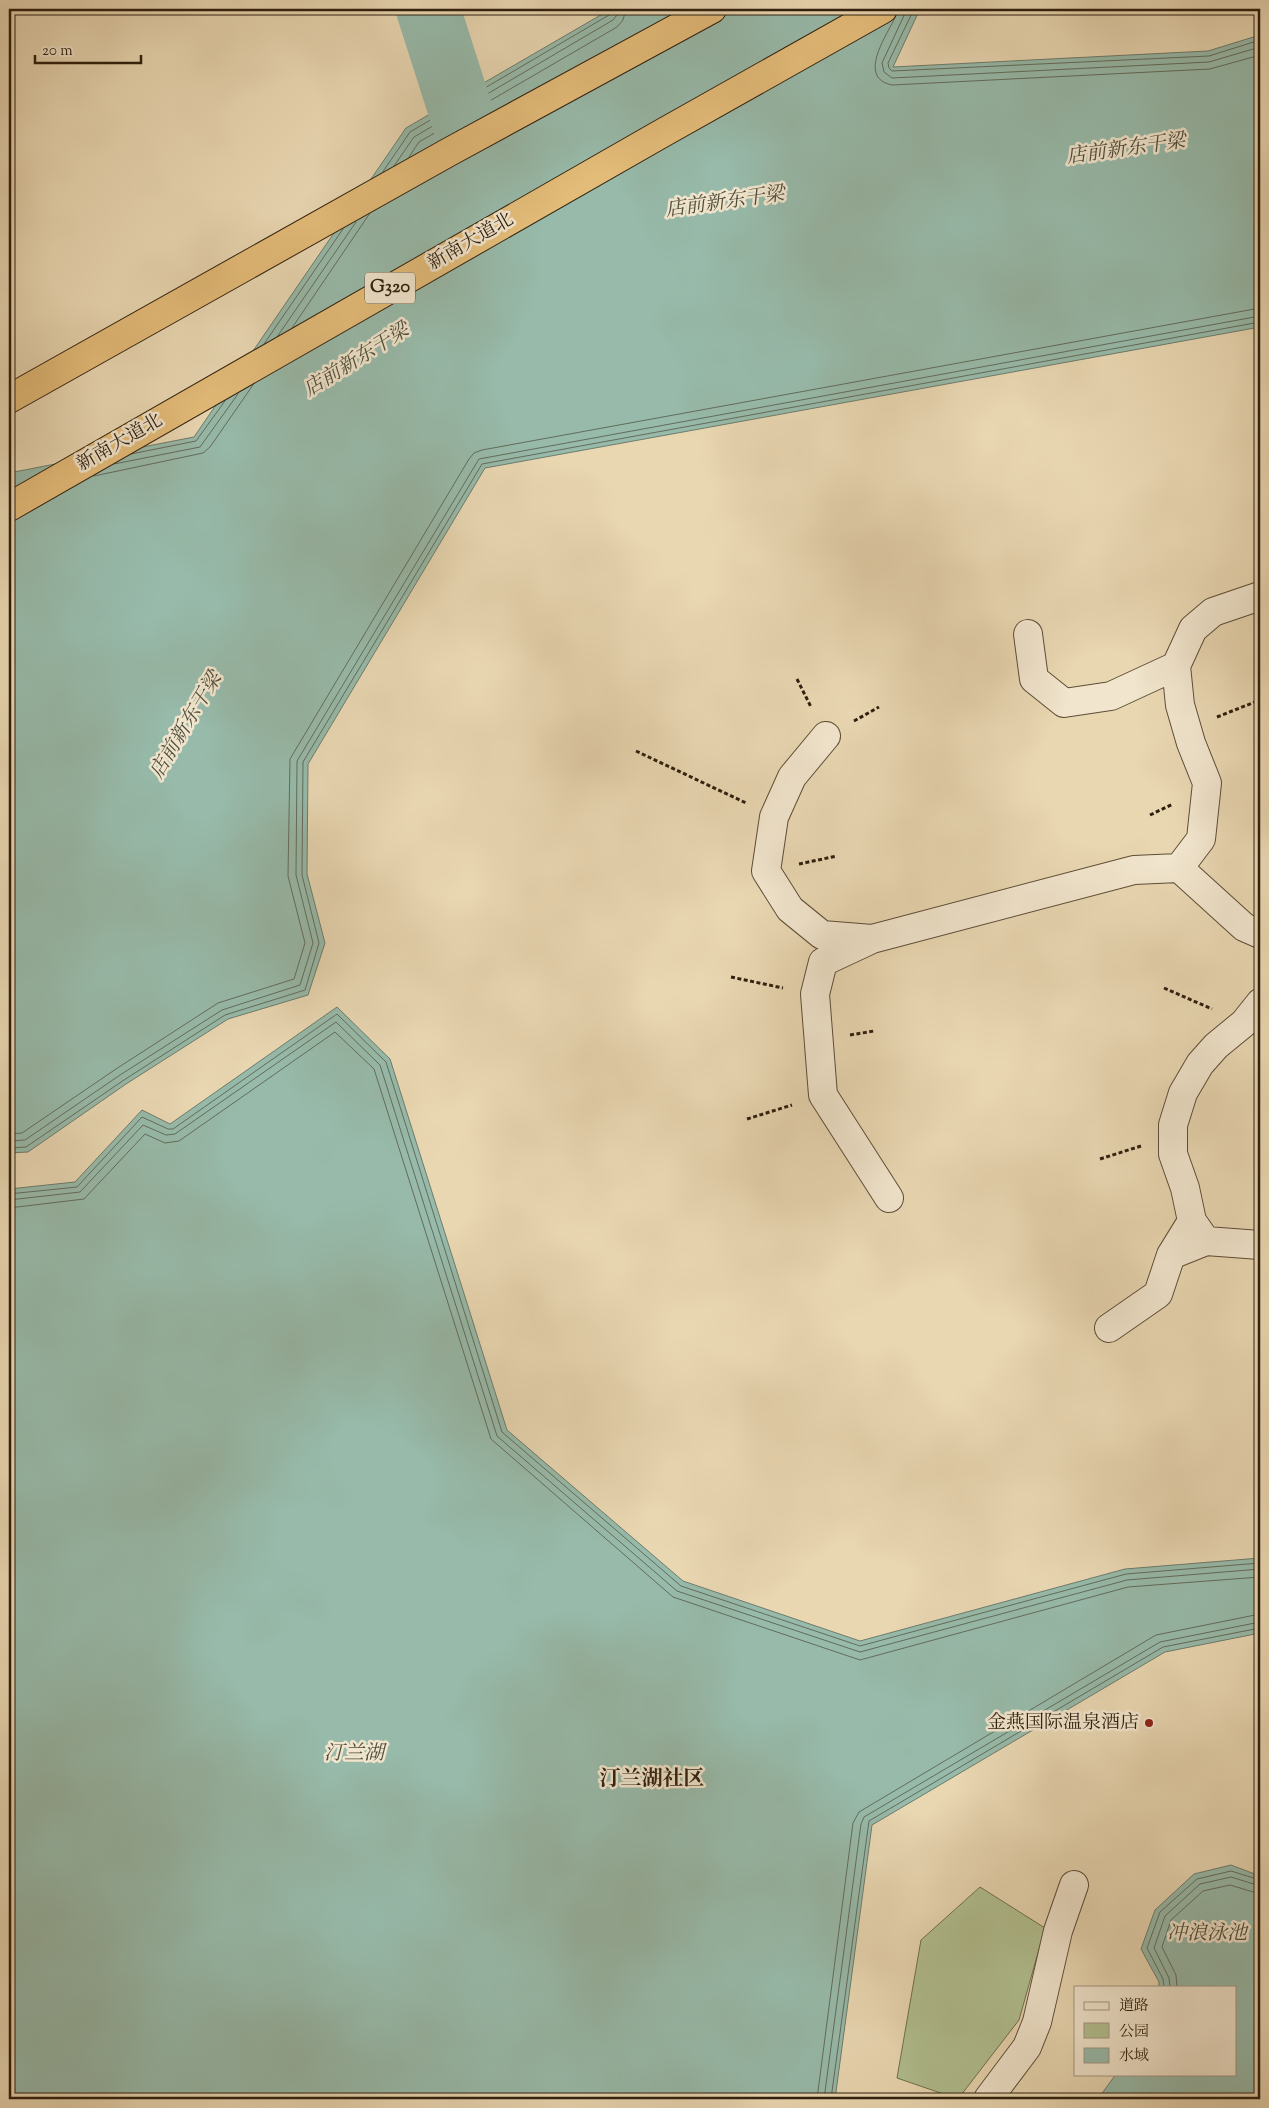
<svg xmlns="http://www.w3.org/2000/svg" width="1269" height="2108" font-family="'Sorts Mill Goudy','Noto Serif SC',serif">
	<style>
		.green { fill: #b1bf90; stroke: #706f4f }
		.water { fill: #97baaa; stroke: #6d7c6c }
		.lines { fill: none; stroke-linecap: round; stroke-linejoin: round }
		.shore { stroke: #626c5c; stroke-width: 1 }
		.river { stroke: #97baaa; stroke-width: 64 }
		.minor-casing { stroke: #5d4d37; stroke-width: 30 }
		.highway-casing { stroke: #2e1f0e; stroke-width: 30 }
		.path { stroke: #2e1f0e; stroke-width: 3; stroke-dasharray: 4 2.5; stroke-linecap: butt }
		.minor { stroke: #f1e5cd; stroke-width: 28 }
		.highway { stroke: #e4bc79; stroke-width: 28 }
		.poi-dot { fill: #8f2418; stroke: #f1e5cd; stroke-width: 2 }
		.labels { text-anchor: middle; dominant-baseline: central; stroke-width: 5; stroke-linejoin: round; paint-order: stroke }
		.shield { fill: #f1e5cd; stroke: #685a47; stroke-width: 1 }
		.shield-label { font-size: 18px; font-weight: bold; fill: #2e1f0e }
		.street-label { font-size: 19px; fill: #2e1f0e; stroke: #f1e5cd }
		.poi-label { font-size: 19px; fill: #2e1f0e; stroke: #f1e5cd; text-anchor: end }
		.water-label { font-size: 20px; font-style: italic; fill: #4e4e3d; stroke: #f1e5cd }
		.quarter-label { font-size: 21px; font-weight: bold; fill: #2e1f0e; stroke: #f1e5cd }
	</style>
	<rect width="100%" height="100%" fill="#e9d7b2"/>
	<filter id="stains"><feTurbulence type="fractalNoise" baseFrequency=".004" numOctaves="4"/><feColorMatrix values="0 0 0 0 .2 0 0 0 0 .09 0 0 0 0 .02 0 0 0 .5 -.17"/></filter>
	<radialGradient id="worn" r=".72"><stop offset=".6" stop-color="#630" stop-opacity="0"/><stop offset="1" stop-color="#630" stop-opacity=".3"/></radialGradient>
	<path class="green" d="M980 1887 1045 1928 1019 2020 958 2099 897 2078 921 1940Z"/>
	<path class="water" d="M611 9H920L893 67 1208 51 1260 35V327L485 468 308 764 307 874 325 943 308 995 228 1019 126 1084 28 1152 9 1153V473L194 437 406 128Z
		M337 1007 390 1059 507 1430 683 1581 860 1641 1125 1569 1260 1558V1633L1165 1652 872 1825 835 2099H9V1189L75 1182 142 1110 170 1124Z
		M1231 1865 1260 1876V2099H1098L1116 2074H1235V1987H1159V1982L1141 1949 1155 1910 1194 1874Z"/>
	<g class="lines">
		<path class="shore" d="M907 9 882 63 884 72 892 78 1209 62 1260 47
			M914 9 888 63 889 68 892 71 1209 56 1260 40
			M895 18C886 36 857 78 892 85L1210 69 1260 55
			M409 157 419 142 617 27 623 20 626 9
			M394 166 414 137 613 20 617 15 618 9
			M382 173 410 132 609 15 612 9
			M292 328 370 213
			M277 337 356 222
			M264 344 343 229
			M131 454 196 441 225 401
			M114 464 200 447 238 394
			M94 476 203 453 210 447 253 385
			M9 1134 22 1133 116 1069 218 1003 294 979 305 943 288 876 290 759 469 459 474 453 482 450 1260 308
			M9 1141 25 1140 120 1075 222 1010 300 985 313 943 296 875 297 761 479 459 1260 316
			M9 1148 26 1147 124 1080 225 1015 305 990 319 943 302 875 303 762 482 464 1260 322
			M9 1194 77 1187 142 1117 168 1129H173L337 1014 386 1062 502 1432 681 1586 860 1646 1126 1574 1260 1563
			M9 1200 80 1192 143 1125 166 1135 175 1134 336 1022 380 1065 497 1436 677 1591 860 1652 1127 1580 1260 1569
			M9 1208 84 1199 145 1134 165 1143 179 1141 335 1032 374 1069 491 1439 673 1597 860 1660 1128 1587 1260 1577
			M1164 1987 1163 1979 1147 1948 1160 1912 1197 1879 1231 1871 1260 1880
			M1170 1987 1169 1978 1154 1948 1165 1916 1200 1884 1231 1877 1260 1886
			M1177 1987 1176 1975 1162 1947 1171 1920 1203 1891 1230 1885 1260 1894
			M817 2099 853 1823 859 1812 1156 1635 1260 1614
			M824 2099 861 1824 864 1817 1160 1642 1260 1622
			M831 2099 869 1821 1163 1647 1260 1628"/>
		<path class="river" d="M428 9 481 175 489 171"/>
		<g class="minor-casing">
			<path id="minor" d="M1028 634 1034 679 1064 703 1111 696 1176 666
				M826 736 792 777 774 817 766 871 790 909 822 935 872 939 1134 870 1179 868 1244 927 1260 934
				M1179 868 1201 839 1207 783 1191 743 1180 705 1176 666 1193 629 1213 612 1260 596
				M870 940 823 962 815 994 823 1095 889 1198
				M1206 1241 1260 1245
				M1171 1255 1206 1241 1192 1221
				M1109 1328 1158 1294 1171 1255 1192 1221 1185 1188 1173 1154V1125L1183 1093 1200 1064 1216 1046 1244 1023 1260 1003
				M988 2099 1027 2047 1037 2022 1058 1931 1074 1885"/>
		</g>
		<g class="highway-casing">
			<path id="highway" d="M9 399 449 152 712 9
				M9 507 659 135 883 9"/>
		</g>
		<path class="path" d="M797 679 811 707
			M1217 717 1260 700
			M854 721 879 707
			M636 751 746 803
			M1150 815 1173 804
			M799 864 837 856
			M731 977 783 988
			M1164 988 1212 1009
			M850 1035 874 1031
			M747 1119 792 1105
			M1100 1159 1141 1146"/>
		<use href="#minor" class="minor"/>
		<use href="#highway" class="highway"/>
	</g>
	<circle class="poi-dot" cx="1149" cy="1723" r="5"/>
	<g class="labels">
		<rect class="shield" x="365" y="272.5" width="50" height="31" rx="4"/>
		<g class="shield-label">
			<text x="390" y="288">G320</text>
		</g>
		<g class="street-label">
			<text transform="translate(471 242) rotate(-30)">新南大道北</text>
			<text transform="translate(120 443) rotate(-30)">新南大道北</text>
		</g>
		<g class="poi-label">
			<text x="1139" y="1723">金燕国际温泉酒店</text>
		</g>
		<g class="water-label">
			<text transform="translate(1126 150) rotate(-8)">店前新东干梁</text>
			<text transform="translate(725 203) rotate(-8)">店前新东干梁</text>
			<text transform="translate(357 361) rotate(-32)">店前新东干梁</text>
			<text transform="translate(187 726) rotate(-59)">店前新东干梁</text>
			<text x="354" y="1754">汀兰湖</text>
			<text x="1207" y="1934">冲浪泳池</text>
		</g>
		<g class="quarter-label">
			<text x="652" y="1780">汀兰湖社区</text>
		</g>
	</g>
	<rect width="1269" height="2108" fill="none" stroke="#e9d7b2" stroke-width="30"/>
	<rect x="10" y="10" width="1249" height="2088" fill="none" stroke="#2e1f0e" stroke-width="2.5"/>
	<rect x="15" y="15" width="1239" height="2078" fill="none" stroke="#2e1f0e"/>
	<rect x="1074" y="1986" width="162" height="90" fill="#f1e5cd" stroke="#a39681"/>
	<rect x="1084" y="2002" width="25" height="8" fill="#f1e5cd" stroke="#a39681"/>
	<text x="1119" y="2010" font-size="15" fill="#2e1f0e">道路</text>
	<rect x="1084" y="2023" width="25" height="15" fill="#b1bf90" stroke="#a39681"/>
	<text x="1119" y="2036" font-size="15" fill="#2e1f0e">公园</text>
	<rect x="1084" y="2048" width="25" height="15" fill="#97baaa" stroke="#a39681"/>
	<text x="1119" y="2060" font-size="15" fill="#2e1f0e">水域</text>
	<path d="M35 55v8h106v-8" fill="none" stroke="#2e1f0e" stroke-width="2.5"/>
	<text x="42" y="55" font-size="15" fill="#2e1f0e" stroke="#f1e5cd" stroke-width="4" paint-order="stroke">20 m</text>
	<rect width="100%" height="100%" filter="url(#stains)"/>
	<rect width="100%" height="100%" fill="url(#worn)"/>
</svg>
